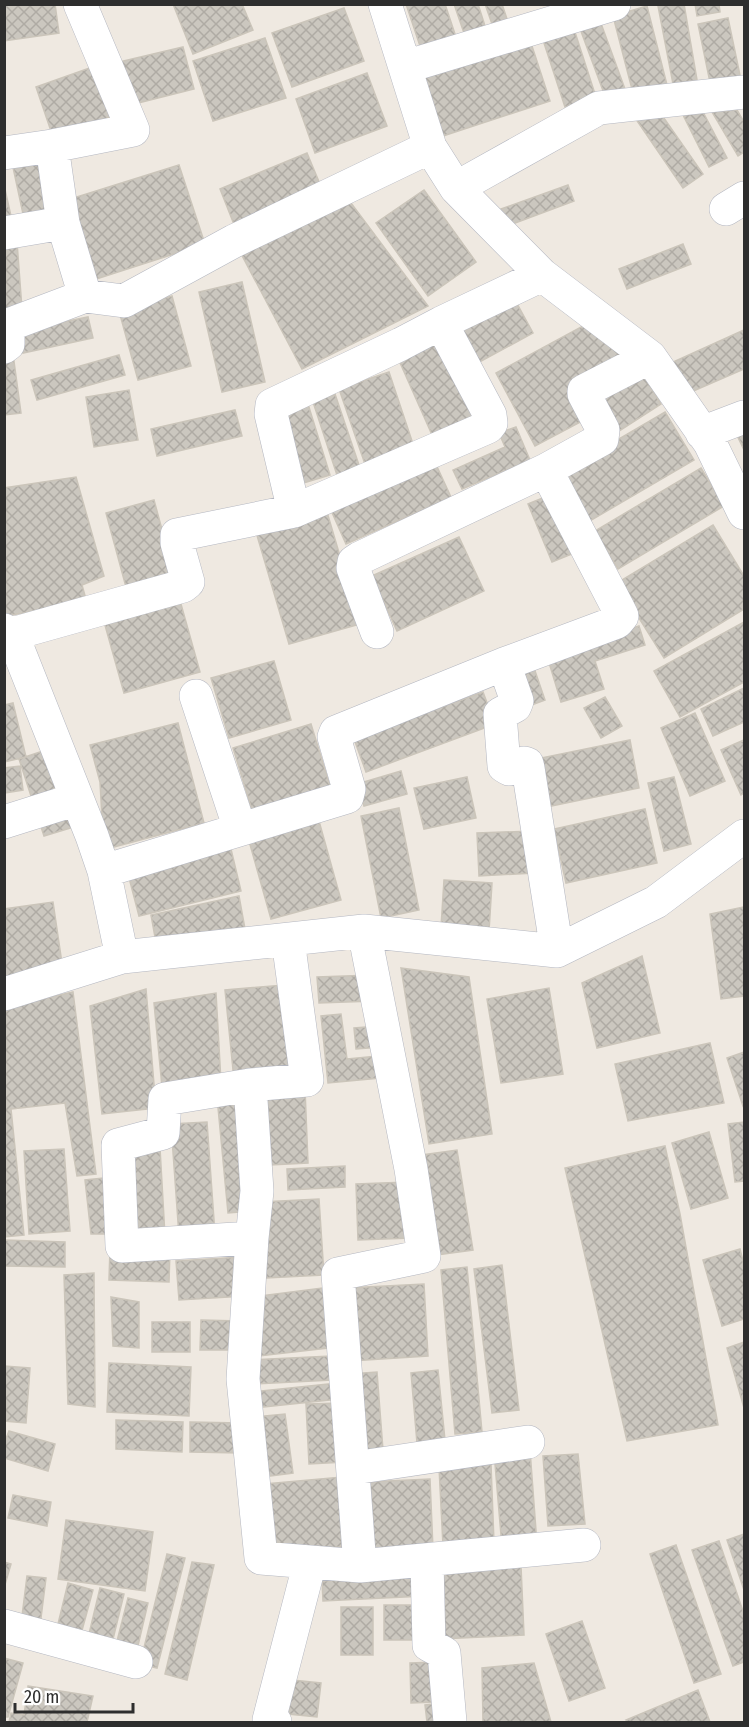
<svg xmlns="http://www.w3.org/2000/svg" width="749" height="1727" font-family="'Fira Sans Condensed',sans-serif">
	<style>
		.building { fill: url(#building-cross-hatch); stroke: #cbc5ba; stroke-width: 1.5 }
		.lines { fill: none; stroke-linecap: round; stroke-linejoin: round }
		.street-casing { stroke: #b4b7c1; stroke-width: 34 }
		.street { stroke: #fff; stroke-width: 33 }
	</style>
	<defs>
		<pattern id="building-cross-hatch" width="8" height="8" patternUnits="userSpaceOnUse" patternTransform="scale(1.5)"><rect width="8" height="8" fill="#cbc7bf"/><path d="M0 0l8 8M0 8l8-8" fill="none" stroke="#afaba4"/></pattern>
	</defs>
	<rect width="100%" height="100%" fill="#efe9e1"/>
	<path class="building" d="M4 4H55L59 33 4 41Z
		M173 4H242L253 30 193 54Z
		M406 4H445L456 37 421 49Z
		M454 4H478L485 26 464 33Z
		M485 4H502L507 19 492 24Z
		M665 4H684L697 80 673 84 658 6Z
		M695 4H719L720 12 697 16Z
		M647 6 667 85 633 93 613 16Z
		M344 8 364 61 292 87 272 33Z
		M599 18 625 89 605 96 579 26Z
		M728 18 741 80 711 87 698 24Z
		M573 26 596 97 565 107 542 37Z
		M265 38 286 98 213 121 193 61Z
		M530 40 550 101 443 136 423 74Z
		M183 47 194 89 130 105 119 62Z
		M101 64 119 114 53 137 36 87Z
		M367 73 387 126 315 153 296 99Z
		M702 110 727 158 709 167 681 111Z
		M737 110 744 122V152L738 156 712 112Z
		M659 111 703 174 683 188 631 112Z
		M46 150 60 215 25 223 11 158Z
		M307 153 325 196 237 232 220 189Z
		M179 165 205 244 90 281 64 201Z
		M4 185 13 225 4 227Z
		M568 185 574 201 507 226 501 209Z
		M424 190 476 262 428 296 376 223Z
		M345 195 428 306 302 369 238 248Z
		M17 242 22 309 4 311V243Z
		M683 244 691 264 627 289 619 269Z
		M242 282 265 382 222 392 199 292Z
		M172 296 191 366 138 380 119 311Z
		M514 298 533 333 474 365 455 330Z
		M607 313 630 354 588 418 535 446 496 373Z
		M88 317 93 338 23 353 19 331Z
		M744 330V369L691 392 673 362Z
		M442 337 477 419 433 437 397 356Z
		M13 354 21 413 4 415V355Z
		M119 355 125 375 37 400 31 380Z
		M389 372 414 447 365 464 339 389Z
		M642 373 661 404 613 435 593 404Z
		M129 390 138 440 94 447 86 397Z
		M335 394 360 468 337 475 313 402Z
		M308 404 330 475 300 484 279 412Z
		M235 410 242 436 157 456 151 429Z
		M665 412 694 460 588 522 559 474Z
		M516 427 530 460 462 489 453 470 505 447 499 433Z
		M744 427V450L735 431Z
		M434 460 451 497 346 544 330 508Z
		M701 468 724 506 618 569 595 531Z
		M76 477 104 576 82 585 87 603 4 616V488Z
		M550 495 574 553 552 562 528 504Z
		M154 500 174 574 126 587 106 513Z
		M327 512 360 624 289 644 256 532Z
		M713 525 744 576V609L664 658 617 583Z
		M459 537 484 591 397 631 372 576Z
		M179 597 200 672 124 693 103 618Z
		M744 622V682L680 717 654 671Z
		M639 626 645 645 595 661 604 689 561 702 547 656Z
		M274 661 291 720 229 738 211 678Z
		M534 668 545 700 526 707 514 675Z
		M744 688V722L713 736 701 709Z
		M483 692 495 724 366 772 354 739Z
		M605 697 622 726 601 738 584 708Z
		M13 703 26 757 4 762V705Z
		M695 713 725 781 690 796 661 728Z
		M178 723 204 823 110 848 102 818 100 782 90 745Z
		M311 724 330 786 252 810 233 748Z
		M630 740 639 788 551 806 541 758Z
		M744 740V793L741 795 721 750Z
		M52 748 77 826 44 836 19 759Z
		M20 766 23 790 4 793V768Z
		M401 771 407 794 364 806 357 784Z
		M467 777 476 818 424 829 414 788Z
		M674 777 691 844 664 851 648 783Z
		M399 808 419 910 381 918 361 816Z
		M645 809 657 863 566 883 554 829Z
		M319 821 341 900 271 919 249 841Z
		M533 831 534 873 479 876 477 833Z
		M230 845 241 891 139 916 127 870Z
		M444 880 492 883 489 931 441 927Z
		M239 896 245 929 157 948 151 915Z
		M53 902 63 970 4 979V909Z
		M744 907V996L721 999 710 914Z
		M642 956 660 1033 597 1048 582 983Z
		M401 968 469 977 492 1134 429 1144Z
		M373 975 374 1001 319 1003 317 977Z
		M284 985 293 1074 234 1080 225 990Z
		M549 988 563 1074 501 1083 487 999Z
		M146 989 156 1108 102 1114 90 1006Z
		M73 992 96 1174 77 1176 65 1103 11 1109 24 1235 4 1237V1012L21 1004Z
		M216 993 221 1082 162 1087 154 1003Z
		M341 1014 347 1059 388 1055 391 1077 328 1083 321 1016Z
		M379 1026 381 1047 356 1049 354 1028Z
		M710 1043 724 1103 628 1121 615 1064Z
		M744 1052V1105L743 1106 727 1058Z
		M305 1089 308 1163 270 1165 267 1091Z
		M241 1095 252 1211 228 1213 217 1097Z
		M207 1122 215 1234 179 1236 171 1124Z
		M744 1122V1181L735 1182 728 1124Z
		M709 1132 728 1198 691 1209 672 1143Z
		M665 1146 680 1214 718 1425 627 1441 565 1168Z
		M160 1148 165 1236 131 1238 127 1149Z
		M64 1149 70 1231 29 1234 24 1151Z
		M457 1150 473 1250 437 1255 422 1155Z
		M345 1166V1187L288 1190 287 1169Z
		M113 1177 117 1234H91L85 1180Z
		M408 1182 411 1238 358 1240 356 1184Z
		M319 1199 324 1275 266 1278 261 1202Z
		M4 1240 65 1242V1267L4 1266Z
		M110 1249 170 1250 169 1282 109 1280Z
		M740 1249 744 1265V1319L722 1326 703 1260Z
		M242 1257 245 1296 179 1300 176 1261Z
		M502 1265 519 1410 492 1413 474 1269Z
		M467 1267 482 1432 455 1434 441 1270Z
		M94 1273 95 1407 68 1404 64 1275Z
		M424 1284 428 1356 351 1361 347 1288Z
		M330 1287 337 1347 259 1356 252 1297Z
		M111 1297 139 1302V1348L113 1346Z
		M201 1320 239 1321 238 1350H200Z
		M152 1322H190V1352H152Z
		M744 1342V1408L727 1348Z
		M331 1356 332 1380 253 1384 251 1360Z
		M109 1363 191 1367 189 1416 107 1412Z
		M4 1366 30 1368 26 1423 4 1421Z
		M438 1370 445 1440 417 1443 411 1373Z
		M377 1372 383 1450 356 1453 350 1374Z
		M337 1383 339 1399 254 1408 252 1392Z
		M342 1403 345 1462 309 1464 306 1404Z
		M285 1414 293 1473 263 1477 254 1417Z
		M116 1420 183 1422 182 1452 116 1449Z
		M190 1422 241 1423 240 1453 190 1452Z
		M9 1431 55 1444 48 1471 4 1458V1444Z
		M530 1450 537 1544 502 1547 494 1452Z
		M578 1454 585 1524 548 1526 543 1456Z
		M491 1464 494 1543 443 1546 439 1467Z
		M342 1477 349 1546 272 1554 265 1484Z
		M430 1479 433 1549 371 1551 367 1482Z
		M13 1495 51 1502 47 1526 8 1518Z
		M66 1520 153 1532 145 1591 58 1579Z
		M744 1534V1590L727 1540Z
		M719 1541 744 1614V1662L733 1666 692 1550Z
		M676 1545 721 1674 694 1683 650 1554Z
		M167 1554 185 1558 157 1668 140 1664Z
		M4 1562 11 1564 4 1588Z
		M192 1562 214 1565 187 1680 165 1674Z
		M521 1566 524 1635 440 1639 436 1570Z
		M27 1576 46 1578 40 1626 21 1624Z
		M422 1576 424 1596 323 1601 322 1581Z
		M68 1583 93 1590 81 1634 57 1628Z
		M100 1588 124 1594 113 1639 89 1634Z
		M128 1598 148 1603 136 1654 115 1649Z
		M384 1605H417V1640H384Z
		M341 1607H373V1655H341Z
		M582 1621 605 1688 569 1701 546 1634Z
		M4 1658 23 1663 8 1717H4Z
		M436 1662 437 1702 411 1703 410 1663Z
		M534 1663 551 1722H483L482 1668Z
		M292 1680 321 1683 317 1717 288 1714Z
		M28 1686 93 1696 87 1722H9L11 1713 24 1715Z
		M698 1690 710 1722H628L626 1720Z
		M442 1703 444 1722H427L425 1705Z"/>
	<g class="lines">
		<g class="street-casing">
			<path id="street" d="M80 4 133 130 52 146 63 223 85 296
				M385 4 430 147 456 188 542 275 650 357 710 443 744 513
				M405 67 614 4
				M4 153 52 146
				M456 188 599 108 744 92
				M726 209 744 198
				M4 233 63 223
				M4 347 8 344V327L11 324 85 296 124 301 234 241 430 147
				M702 433 744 417
				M294 511 488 427 491 423 490 415 441 323
				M4 630 12 634 92 836 104 871 122 957
				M377 632 353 568 354 562 360 558 546 470
				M12 634 183 586 188 582 177 543V535L294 511 271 414 272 405 401 344 441 323 542 275
				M504 664 517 701 515 706 500 714 504 766 509 769 524 763 527 764 528 768 557 951
				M196 696 240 829
				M4 822 77 799
				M104 871 347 797 349 789 334 737 336 732 504 664 617 622 622 616 617 606 546 470 602 439 603 430 584 394V391L650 357
				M364 931 411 1169 424 1256 338 1274 360 1566 584 1545
				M4 994 122 957 364 931 557 951 656 902 744 836
				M250 1085 165 1099 163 1133 118 1145 122 1246 252 1238 243 1379 261 1558 360 1566
				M252 1238 257 1191 250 1085 307 1080 288 940
				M354 1468 528 1442
				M427 1561 429 1645 444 1653 450 1722
				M4 1626 136 1662
				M275 1722 269 1720 310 1562"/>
		</g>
		<use href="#street" class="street"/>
	</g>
	<rect width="749" height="1727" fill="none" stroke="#2e2e2e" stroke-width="12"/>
	<path d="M15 1703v9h118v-9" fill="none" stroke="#2e2e2e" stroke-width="3"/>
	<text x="24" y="1703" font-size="18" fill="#2e2e2e" stroke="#ffffff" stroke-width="4.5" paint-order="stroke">20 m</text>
</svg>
